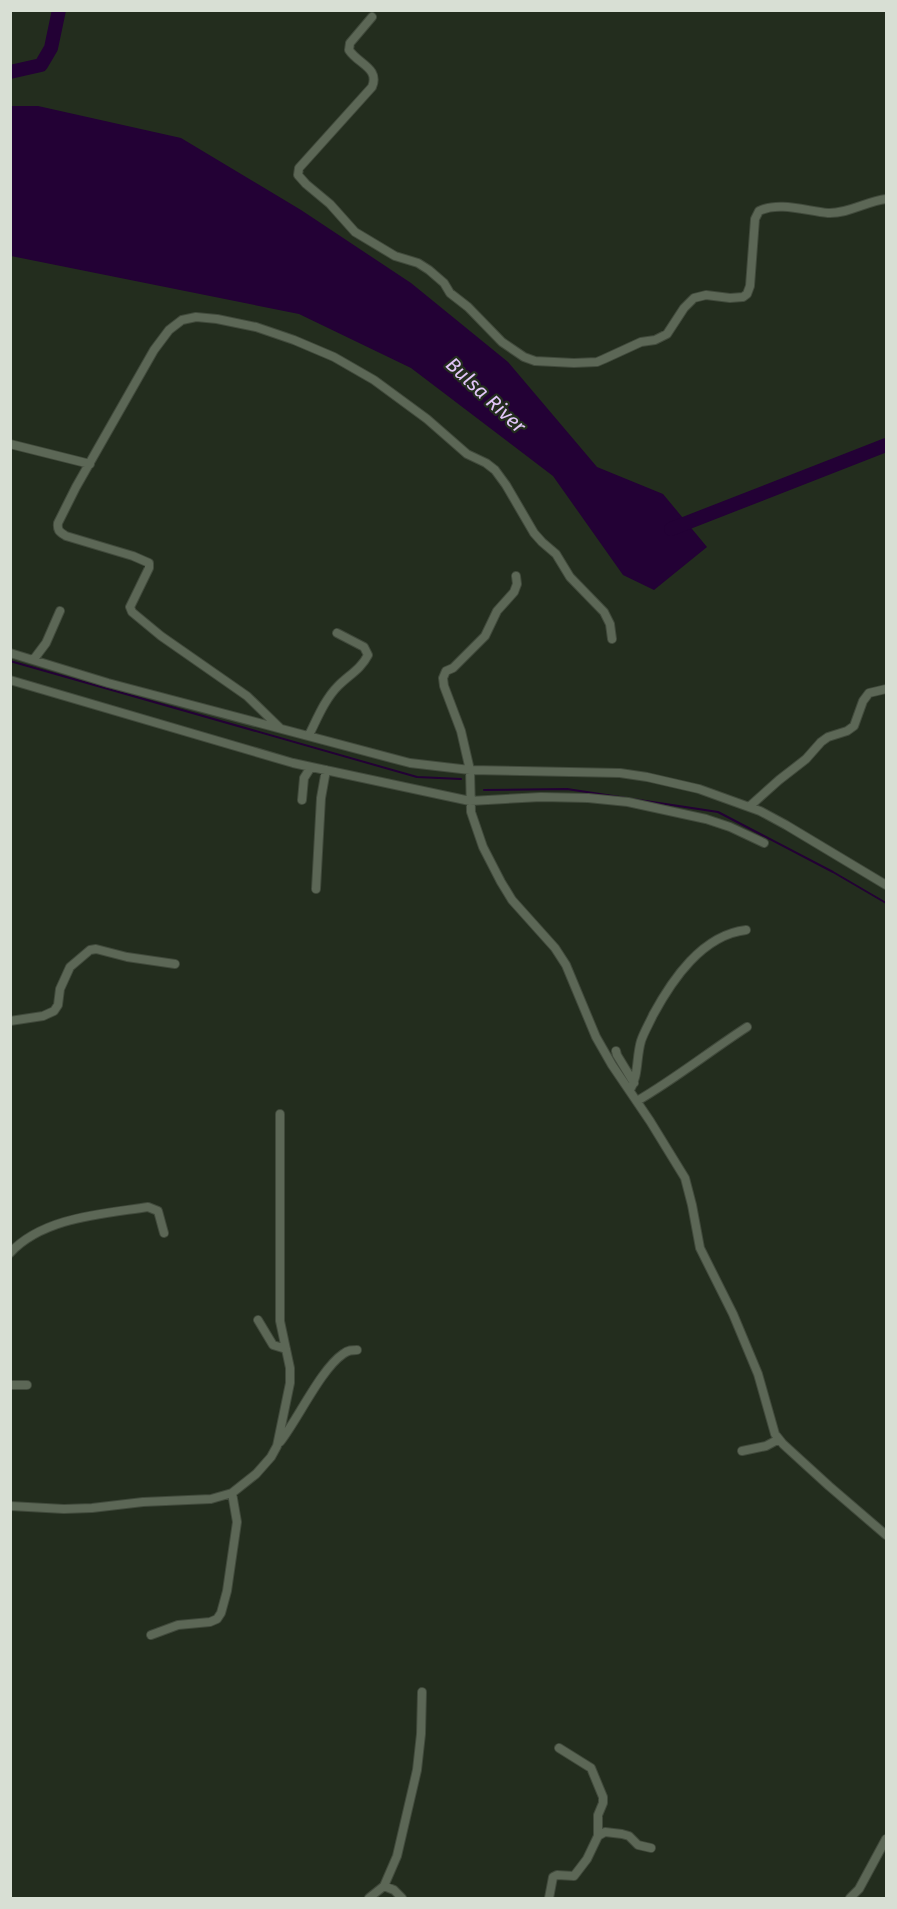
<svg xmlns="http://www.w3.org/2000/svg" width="897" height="1909" font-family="'Fira Sans',sans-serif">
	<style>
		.water { fill: #230135 }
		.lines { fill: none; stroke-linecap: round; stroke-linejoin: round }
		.stream { stroke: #230135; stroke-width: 2 }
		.river { stroke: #230135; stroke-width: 14 }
		.minor-casing { stroke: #414a3c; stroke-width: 10 }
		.minor { stroke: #5c6756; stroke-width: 8 }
		.labels { text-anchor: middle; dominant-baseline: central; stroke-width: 4.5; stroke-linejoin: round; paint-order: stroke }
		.water-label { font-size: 20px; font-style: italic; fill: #e2c6f9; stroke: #232d1e }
	</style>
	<rect width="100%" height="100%" fill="#232d1e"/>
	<path class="water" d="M11 106H38L181 138 301 210 411 283 508 362 597 467 663 494 707 547 654 590 623 575 553 476 411 368 299 314 11 256Z"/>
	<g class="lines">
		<path class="stream" d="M10 661 417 777 461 779
			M484 790 567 789 718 812 833 872 886 903"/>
		<path class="river" d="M10 72 41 65 51 48 59 10
			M671 529 886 445"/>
		<g class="minor-casing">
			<path id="minor" d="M372 17 350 43 349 50C358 64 380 68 372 87L299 168 298 175 306 184 330 204 355 232 395 256 418 263 429 270 444 283 450 293 468 307 502 342 524 357 535 361 574 363 597 362 604 359 641 342 655 340 667 334 684 308 694 298 706 295 730 298 743 297 747 294 750 286 755 219 759 211C779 201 806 211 828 213 848 214 867 201 886 199
				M10 444 90 464
				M516 576 517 584 514 592 497 611 485 636 453 668 446 671 443 678 444 686 461 731 470 770 471 812 483 847 501 882 512 900 555 948 566 965 596 1037 612 1065 650 1121 685 1178 692 1205 700 1248 733 1314 758 1374 775 1434 783 1444 829 1486 886 1535
				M10 653 108 683 410 763 470 770 620 773 647 777 699 789 760 811 786 825 886 885
				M34 659 46 643 60 611
				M10 680 293 763 470 801 541 797 588 798 628 802 706 819 730 827 764 843
				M280 728 247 696 161 636 132 612 130 607 149 568V563L133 556 66 536C60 532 57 531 58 523L76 487 154 350 169 330 182 320 196 317 217 319 256 327 294 340 334 357 374 380 427 419 467 454 486 463 495 470 506 485 534 533 542 542 556 554 570 577 604 612 610 624 612 639
				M309 735C317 719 325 699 338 686 349 675 361 669 368 655L364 647 337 633
				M302 800 304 778 311 767
				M750 806 779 780 806 759 821 742 828 737 847 731 854 726 863 701 869 693 886 689
				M316 889 321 798 326 770
				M10 1021 43 1016 54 1011 58 1005 60 989 70 967 90 950 96 949 127 957 175 964
				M616 1051 617 1055 634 1083
				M630 1090C639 1075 636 1058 641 1041 644 1032 649 1024 653 1015 672 980 702 935 746 930
				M637 1101C675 1079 710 1051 747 1027
				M10 1253C43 1217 103 1214 148 1207L158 1211 164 1233
				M258 1320 273 1345 286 1349
				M10 1385H27
				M280 1442C298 1419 321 1369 343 1354 348 1350 352 1350 357 1350
				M742 1451 766 1446 779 1439
				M10 1506 64 1509 92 1508 143 1502 211 1499 232 1493 256 1474 271 1457 277 1446 290 1383V1368L280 1321V1114
				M151 1635 178 1625 210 1622 217 1619 221 1613 227 1591 237 1522 232 1493
				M598 1836 605 1832 622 1834 629 1836 638 1845 651 1848
				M384 1886 394 1890 402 1898
				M369 1898 384 1886 397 1856 417 1770 421 1734 422 1692
				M549 1898 553 1877 557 1875 574 1876 587 1859 598 1836V1815L603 1803V1797L591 1768 559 1748
				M850 1898 859 1889 886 1839"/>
		</g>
		<use href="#minor" class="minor"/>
	</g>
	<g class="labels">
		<g class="water-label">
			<text transform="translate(486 395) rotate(43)">Bulsa River</text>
		</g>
	</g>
	<rect width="897" height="1909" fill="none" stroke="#d8dfd4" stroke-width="24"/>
</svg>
